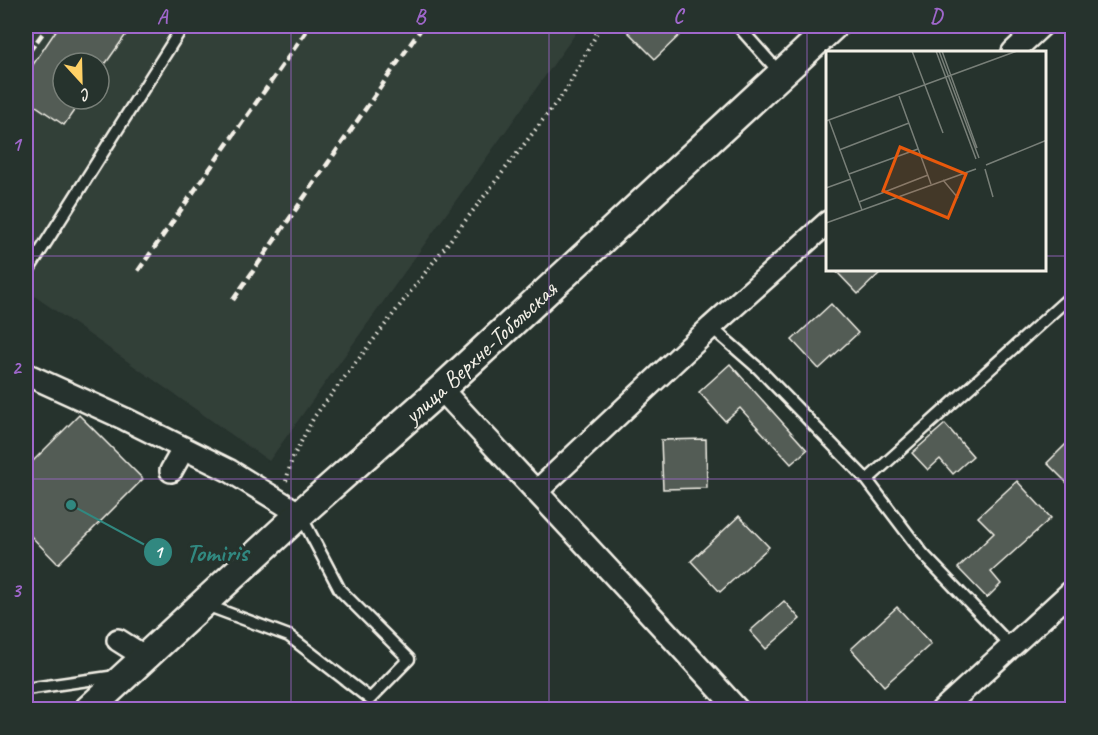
<svg xmlns="http://www.w3.org/2000/svg" width="1098" height="735" font-family="Caveat,sans-serif">
	<style>
		.built { fill: #333f39; fill-rule: evenodd }
		.building { fill: #525c55; stroke: #f4f1e8; stroke-width: 1.5 }
		.lines { fill: none; stroke-linecap: round; stroke-linejoin: round }
		.service-casing { stroke: #f4f1e8; stroke-width: 15 }
		.minor-casing { stroke: #f4f1e8; stroke-width: 26 }
		.tertiary-casing { stroke: #f4f1e8; stroke-width: 32 }
		.path { stroke: #f4f1e8; stroke-width: 4; stroke-dasharray: 1.5 4.5; stroke-linecap: butt }
		.service { stroke: #26332d; stroke-width: 10 }
		.minor { stroke: #26332d; stroke-width: 21 }
		.tertiary { stroke: #26332d; stroke-width: 27 }
		.rail { stroke: #f4f1e8; stroke-width: 4.5; stroke-dasharray: 9 4.5; stroke-linecap: butt }
		.grid { fill: none; stroke: #9f67cb; stroke-width: 1.5; stroke-opacity: 0.55 }
		.labels { text-anchor: middle; dominant-baseline: central; stroke-width: 6; stroke-linejoin: round; paint-order: stroke }
		.street-label { font-size: 24px; fill: #f4f1e8; stroke: #26332d }
		.inset-road { fill: none; stroke: #787f78; stroke-width: 1.5 }
		.view { fill: #e8590c; fill-opacity: 0.15; stroke: #e8590c; stroke-width: 3 }
		.inset-edge { fill: none; stroke: #f4f1e8; stroke-width: 3 }
		.leader { fill: none; stroke: #318880; stroke-width: 2 }
		.callout-dot { fill: #318880; stroke: #26332d; stroke-width: 2 }
		.mark-label { font-size: 18px; text-anchor: middle; font-weight: bold; fill: #fff }
		.callout-label { font-size: 26px; text-anchor: middle; font-weight: bold; fill: #318880; stroke: #26332d; stroke-width: 6; stroke-linejoin: round; paint-order: stroke }
		.neatline { fill: none; stroke: #9f67cb; stroke-width: 2 }
		.grid-label { font-size: 20px; text-anchor: middle; font-weight: bold; fill: #9f67cb }
	</style>
	<rect width="100%" height="100%" fill="#26332d"/>
	<filter id="ink" filterUnits="userSpaceOnUse"><feTurbulence type="fractalNoise" baseFrequency=".0167" numOctaves="2"/><feDisplacementMap in="SourceGraphic" scale="12" xChannelSelector="R" yChannelSelector="G"/><feConvolveMatrix kernelMatrix="1 2 1 2 8 2 1 2 1" color-interpolation-filters="sRGB"/></filter>
	<g filter="url(#ink)">
		<path class="built" d="M26 26H581L269 461 26 290ZM63 63H99V99H63Z"/>
		<path class="building" d="M59 26H132L106 63H63V99H82L64 125 26 99V75Z
			M622 26H689L655 59Z
			M835 270H883L858 294Z
			M831 304 858 333 819 369 792 340Z
			M730 364 807 450 791 464 740 408 725 421 699 392Z
			M79 415 143 479 58 564 26 531V468Z
			M945 424 973 456 953 474 940 459 928 470 912 453Z
			M1072 438V488L1047 463Z
			M706 439 707 488 663 489 661 440Z
			M1017 481 1051 518 991 572 1001 584 987 598 958 568 994 533 978 517Z
			M739 516 769 547 720 592 691 561Z
			M784 601 800 619 766 649 750 631Z
			M897 607 931 644 884 686 851 649Z"/>
		<g class="lines">
			<g class="service-casing">
				<path id="service" d="M738 26 780 73
					M26 274 183 26
					M711 327 758 368 867 480 1072 295
					M867 480 923 554 1011 646
					M206 605 289 636 370 699 409 659 340 590 300 514
					M26 689 116 676"/>
			</g>
			<g class="minor-casing">
				<path id="minor" d="M1013 52 1041 26
					M26 374 125 419 230 471 300 514
					M441 389C540 496 640 602 738 710
					M171 471 184 448
					M536 492 711 327 828 222
					M118 640 145 657
					M942 710 1072 591"/>
			</g>
			<g class="tertiary-casing">
				<g id="tertiary">
					<path id="s1" d="M88 710 300 514 441 389 833 26"/>
				</g>
			</g>
			<path class="path" d="M286 481 292 459 314 417 566 90 595 37 599 26"/>
			<use href="#service" class="service"/>
			<use href="#minor" class="minor"/>
			<use href="#tertiary" class="tertiary"/>
			<path class="rail" d="M29 52 48 26
				M138 271 310 26
				M233 300 423 26"/>
		</g>
	</g>
	<path class="grid" d="M291 26V710M549 26V710M807 26V710M26 256H828M1046 256H1072M26 479H1072"/>
	<g class="labels">
		<g class="street-label">
			<text stroke="none"><textPath href="#s1" startOffset="531">улица Верхне-Тобольская</textPath></text>
		</g>
	</g>
	<g transform="translate(826 51)">
		<rect width="220" height="220" fill="#26332d"/>
		<path class="inset-road" d="M86 0 117 82M110 0 150 108M113 0 153 107M116 0 151 97M73 45 105 133M3 69 36 159M0 70 191 0M13 99 83 72M160 114 221 89M159 118 167 146M23 123 92 98M117 129 132 147M0 137 25 128M33 151 102 124M0 172 150 118"/>
		<path class="view" d="M74 96 140 123 122 167 57 140Z"/>
		<rect width="220" height="220" class="inset-edge"/>
	</g>
	<path class="leader" d="M71 505L158 552"/>
	<g class="callout-dot">
		<circle cx="71" cy="505" r="6"/>
		<circle cx="158" cy="552" r="15"/>
	</g>
	<g class="mark-label">
		<text x="158" y="558">1</text>
	</g>
	<g class="callout-label">
		<text x="217" y="561">Tomiris</text>
	</g>
	<rect width="1098" height="735" fill="none" stroke="#26332d" stroke-width="66"/>
	<g transform="translate(81 81) rotate(158)"><circle r="28" fill="#26332d" stroke="#787f78" stroke-width="1.5"/>
	<path d="M0-4.5L10 22L0 15L-10 22Z" fill="#ffd166"/>
	<text y="-9" font-size="16" font-weight="bold" text-anchor="middle" fill="#f4f1e8">С</text>
	</g>
	<rect x="33" y="33" width="1032" height="669" class="neatline"/>
	<g class="grid-label">
		<text x="162" y="23">A</text>
		<text x="420" y="23">B</text>
		<text x="678" y="23">C</text>
		<text x="936" y="23">D</text>
		<text x="16" y="151">1</text>
		<text x="16" y="374">2</text>
		<text x="16" y="597">3</text>
	</g>
</svg>
